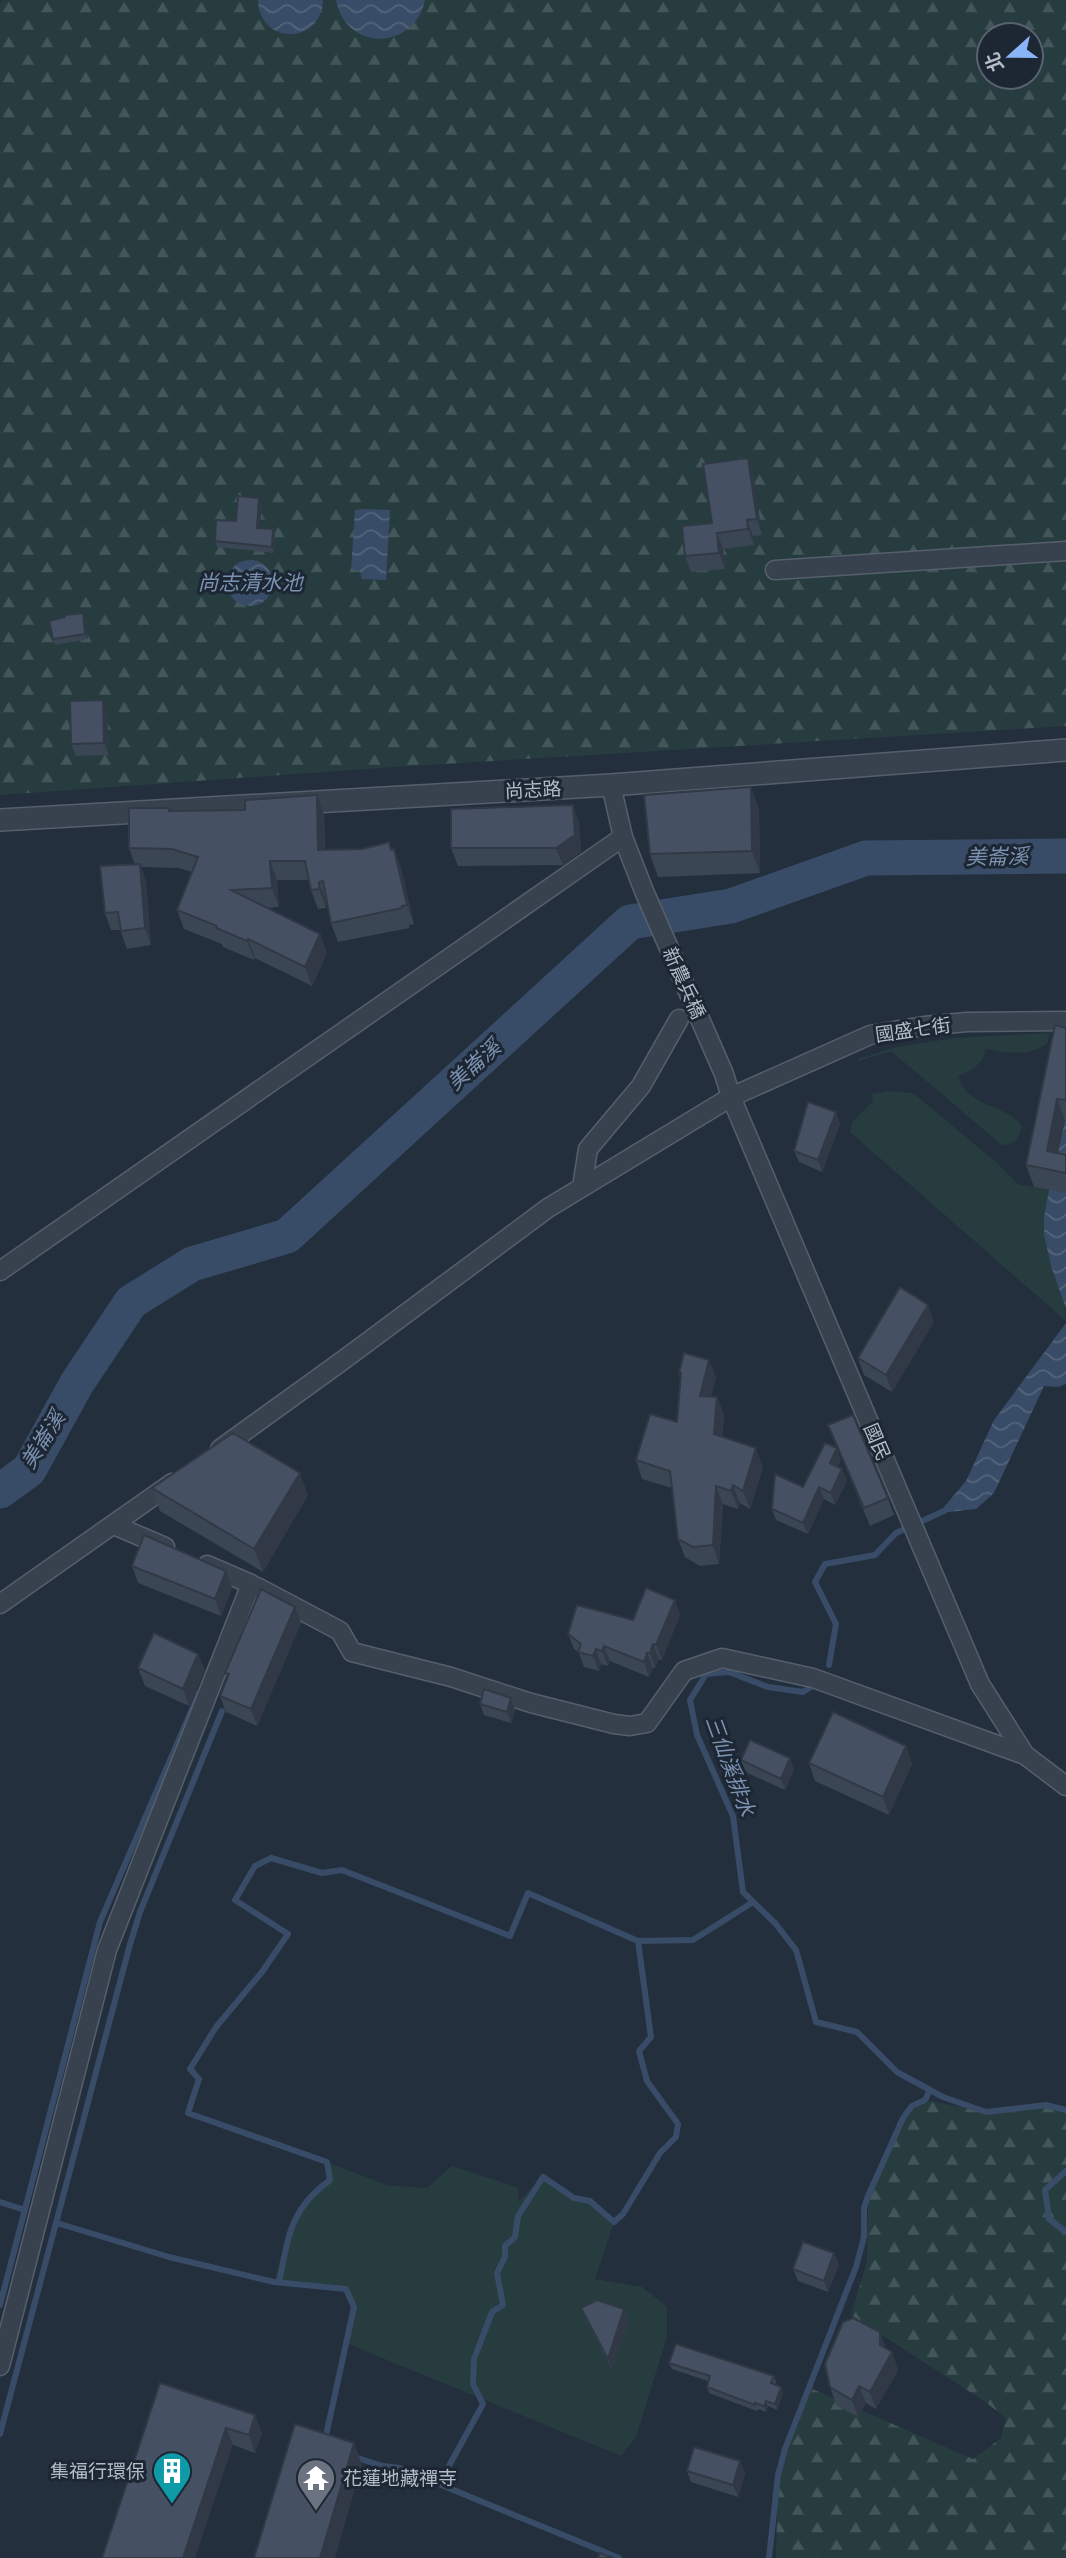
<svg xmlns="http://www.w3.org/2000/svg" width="1066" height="2558" font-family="Roboto,'Noto Sans TC',sans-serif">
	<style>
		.green { fill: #263c3f }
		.forest { fill: url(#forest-firs); fill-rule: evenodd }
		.water { fill: url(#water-waves) }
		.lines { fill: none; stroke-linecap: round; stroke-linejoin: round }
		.stream { stroke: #394c67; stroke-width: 6 }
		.river { stroke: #394c67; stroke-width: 35 }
		.minor-casing { stroke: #565f6c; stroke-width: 21 }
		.tertiary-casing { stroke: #565f6c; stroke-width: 24 }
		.minor { stroke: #38414e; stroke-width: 18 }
		.tertiary { stroke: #38414e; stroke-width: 21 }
		.wall { fill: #3b4654 }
		.shaded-wall { fill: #303945 }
		.building { fill: #455162; stroke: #303945; stroke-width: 2 }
		.labels { text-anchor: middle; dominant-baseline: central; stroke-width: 6; stroke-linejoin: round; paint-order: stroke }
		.street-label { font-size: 19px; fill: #b4bcc9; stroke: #1d2633 }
		.poi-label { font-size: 19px; fill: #b4bcc9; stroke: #1d2633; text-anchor: end }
		.water-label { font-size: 21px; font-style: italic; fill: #7c92b1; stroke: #1d2633 }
	</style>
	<defs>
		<pattern id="forest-firs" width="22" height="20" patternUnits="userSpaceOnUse" patternTransform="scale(1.75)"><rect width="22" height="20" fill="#263c3f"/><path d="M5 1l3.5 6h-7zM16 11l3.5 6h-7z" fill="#435659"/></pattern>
		<pattern id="water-waves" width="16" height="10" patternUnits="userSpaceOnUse" patternTransform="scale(1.75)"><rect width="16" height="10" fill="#394c67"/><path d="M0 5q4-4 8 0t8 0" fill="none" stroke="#53647b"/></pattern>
	</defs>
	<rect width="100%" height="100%" fill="#242f3e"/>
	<path class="green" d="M1050 1033 1047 1044C1026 1057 1009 1053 986 1049 981 1066 974 1069 958 1076 969 1109 1005 1103 1022 1126 1019 1139 1016 1144 1002 1145L891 1051 859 1061 858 1059 892 1048 954 1038Z
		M887 1091 911 1093 918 1097 996 1162 1018 1184 1050 1190C1044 1217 1044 1241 1052 1268 1057 1286 1066 1302 1066 1321L850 1132 853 1121 873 1101 871 1094Z
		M327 2162 387 2185 427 2188 452 2166 519 2188 518 2202 543 2177 574 2198 590 2201 614 2222 595 2279 642 2287 667 2307V2337L636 2437 621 2456 346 2343 354 2307 346 2290 274 2282C286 2239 293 2207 330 2180Z"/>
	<path class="forest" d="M2 0H1066V726L379 768 0 795V4ZM989 35H1031V77H989Z
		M925 2100 986 2112 1046 2105 1066 2110V2558H776L778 2475 810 2388 973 2459 1001 2438 1006 2418 984 2401 851 2315 867 2262 868 2196 903 2118Z"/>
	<path class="water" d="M258 0H323C321 46 259 45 258 0Z
		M336 0H425C414 51 346 52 336 0Z
		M363 509 390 510 386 580 362 579 360 571 351 570 355 510Z
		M227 583a23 23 0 1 1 46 0a23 23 0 1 1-46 0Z
		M1062 1120H1066V1309L1051 1266 1044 1234V1217Z
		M1066 1323V1384L1058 1387 1044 1386 994 1493 976 1509 939 1513 966 1481 994 1420Z"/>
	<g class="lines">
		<path class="stream" d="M829 1665 836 1624 815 1582 825 1564 875 1555 896 1533 944 1511
			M814 1685 803 1692 768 1687 729 1672 706 1674 690 1700 697 1735 733 1816 743 1892 775 1923 796 1950 816 2022 857 2032 897 2072 943 2097 986 2112 1046 2105 1066 2110
			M1066 2171 1045 2190 1049 2219 1066 2232
			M0 2202 25 2210
			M57 2223 169 2257 274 2282 346 2289 354 2307 325 2440
			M279 2282C289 2236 289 2210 330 2180L327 2162 188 2113 199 2079 190 2069 216 2027 262 1972 288 1934 235 1900 255 1866 271 1858 322 1873 342 1870 510 1936 528 1893 638 1941 693 1940 753 1902
			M0 2305 100 1922 199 1693
			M0 2434 129 1948 140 1912 222 1711
			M354 2457 383 2466 400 2468 619 2558
			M439 2484 483 2404 473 2384 474 2359 492 2312 503 2305 497 2273 505 2257V2246L515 2237 518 2216 543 2177 574 2198 590 2201 614 2222 623 2214 660 2153 676 2137 678 2124 647 2081 639 2051 651 2037 638 1941
			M769 2558 778 2475 785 2449 856 2267 864 2237V2208L868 2196 903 2118 912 2106 925 2100 930 2090"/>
		<path class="river" d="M0 1491 29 1470 77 1383 131 1302 192 1264 287 1236 630 922 731 906 866 858 1066 856"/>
		<g class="minor-casing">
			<path id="minor" d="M775 570 1066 551
				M611 785 623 837 644 891 724 1074 731 1097 980 1684 1025 1755 1066 1786
				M582 1187 588 1149 641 1086 679 1019
				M0 1271 623 837
				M220 1449 342 1361 548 1208 731 1097 870 1035 924 1026 967 1022 1066 1021
				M114 1525 165 1547
				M257 1587 340 1631 352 1652 451 1677 531 1703 614 1724 630 1726 647 1723 684 1671 722 1658 813 1678 1025 1755
				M0 1604 172 1483
				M0 2366 107 1950 251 1584 207 1565"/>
		</g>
		<g class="tertiary-casing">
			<path id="tertiary" d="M0 820 611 785 1066 750"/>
		</g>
		<use href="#minor" class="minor"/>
		<use href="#tertiary" class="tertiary"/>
	</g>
	<path class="wall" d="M753 474 762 535 753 536 754 545 723 549 725 569 691 572 685 556Z
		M259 498 262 504 259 528 275 535 274 553 217 547 215 541Z
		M65 617 85 619 88 639 55 645 53 639Z
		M107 712 109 755 76 756 71 744Z
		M751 787 759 810 760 873 658 877 650 854Z
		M317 795 324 815 325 850 363 849 389 842 392 849H394L401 868 414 924 409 925V928L338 942 331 923 327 901H326V908L318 909 311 890 309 880H277L279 907 267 908 327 953 312 986 255 958 254 960 223 947 222 944 184 929 177 910 192 872 179 868 141 867 146 882 151 945 127 949 120 930H111L105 913 135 865 129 848 171 811 245 810Z
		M573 805 579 823 581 852 563 865 458 866 451 848Z
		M1066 1028V1120H1065L1058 1153 1066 1155V1193L1034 1187 1026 1165Z
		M836 1112 840 1124 822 1172 799 1162 794 1151Z
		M934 1322 892 1392 864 1375 858 1358Z
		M709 1360 716 1378 711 1396 717 1397 724 1415 722 1437 763 1467 750 1509 740 1503 738 1509 723 1504 719 1564 700 1566 685 1557 678 1539 672 1488 642 1479 636 1460 677 1422 680 1378 679 1373Z
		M828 1425 888 1498 894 1515 870 1526Z
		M841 1460 838 1467 842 1469 847 1481 835 1505 824 1499 808 1534 776 1520 772 1509Z
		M152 1488 308 1495 263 1572 160 1511Z
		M132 1566 226 1571 232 1588 221 1616 138 1583Z
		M675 1600 680 1615 662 1660 659 1659 655 1668H653L649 1677 610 1661 608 1666 601 1664 599 1671 584 1667 579 1653 574 1649 568 1634 633 1620Z
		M295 1607 301 1623 257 1726 226 1712 220 1696 227 1678 225 1673Z
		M198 1654 205 1671 189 1706 145 1686 138 1668Z
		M511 1698 515 1710 511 1723 484 1715 480 1704Z
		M906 1746 912 1764 889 1815 815 1781 809 1763Z
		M790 1758 794 1770 785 1790 745 1772 741 1760Z
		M834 2253 839 2265 828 2292 798 2281 793 2269Z
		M581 2308 624 2309 629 2321 612 2370 586 2320Z
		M880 2332 886 2349 892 2352 898 2370 876 2409 866 2403 858 2417 836 2405 830 2387Z
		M669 2363 774 2376 776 2382 775 2385 783 2393 777 2410 768 2406 766 2412 758 2409 757 2411 709 2393 707 2387 708 2381 672 2369Z
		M160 2383 262 2433 255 2453 233 2445Z
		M740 2461 745 2473 738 2497 691 2482 687 2471Z"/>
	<path class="shaded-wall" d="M748 458 753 474 762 535 757 519Z
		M259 498 262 504 259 534 257 528Z
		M747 520 753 536 754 545 748 529Z
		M273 529 275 535 274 553 272 547Z
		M717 533 723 549 725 569 719 553Z
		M83 613 85 619 88 639 85 634Z
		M103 700 107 712 109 755 104 743Z
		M751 787 759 810 760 873 752 851Z
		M317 795 324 815 325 869 318 850Z
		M573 805 579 823 581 852 563 865 556 848Z
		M394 849 401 868 414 924 407 905Z
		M270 861 277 880 279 907 272 888Z
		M140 864 146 882 151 945 145 928Z
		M319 882 326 901V908L319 889Z
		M320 934 327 953 312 986 305 967Z
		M248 939 255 958 254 960 247 941Z
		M1057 1099 1065 1120 1054 1172 1047 1151Z
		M836 1112 840 1124 822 1172 818 1160Z
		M928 1305 934 1322 892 1392 886 1375Z
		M709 1360 716 1378 707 1414 700 1396Z
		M717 1397 724 1415 721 1453 714 1434Z
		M756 1448 763 1467 750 1509 743 1491Z
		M837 1448 841 1460 834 1475 830 1463Z
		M842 1469 847 1481 835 1505 831 1493Z
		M300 1473 308 1495 263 1572 254 1549Z
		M733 1485 740 1503 738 1509 731 1491Z
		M716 1486 723 1504 719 1564 713 1545Z
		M819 1487 824 1499 808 1534 803 1523Z
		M226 1571 232 1588 221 1616 215 1599Z
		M675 1600 680 1615 662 1660 656 1645Z
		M295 1607 301 1623 257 1726 251 1709Z
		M653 1644 659 1659 655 1668 650 1653Z
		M604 1646 610 1661 608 1666 602 1651Z
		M596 1649 601 1664 599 1671 593 1656Z
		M647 1653 653 1668 649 1677 644 1662Z
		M198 1654 205 1671 189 1706 183 1689Z
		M511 1698 515 1710 511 1723 507 1712Z
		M906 1746 912 1764 889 1815 883 1797Z
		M790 1758 794 1770 785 1790 781 1779Z
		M834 2253 839 2265 828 2292 824 2281Z
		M624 2309 629 2321 612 2370 608 2359Z
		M880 2332 886 2350 892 2352 898 2370 876 2409 870 2392 880 2345Z
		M859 2386 866 2403 858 2417 852 2400Z
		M781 2387 783 2393 777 2410 775 2404Z
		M766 2401 768 2406 766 2412 764 2406Z
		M255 2415 262 2433 255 2453 249 2435Z
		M226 2428 233 2445 195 2558H183Z
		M354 2443 362 2465 335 2558H320Z
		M740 2461 745 2473 738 2497 733 2485Z"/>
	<path class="building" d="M748 458 757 519 747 520 748 529 717 533 719 553 685 556 682 526 712 523 703 464Z
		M238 496 259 498 257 528 273 529 272 547 215 541 216 520 236 521Z
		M83 613 85 634 53 639 49 621 65 617V615Z
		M103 700 104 743 71 744 70 701Z
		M751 787 752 851 650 854 644 795Z
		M317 795 318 850 363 849 389 842 391 850 394 849 407 905 402 906V908L331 923 323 881 319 882V889L311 890 305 861H270L272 888 231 890 320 934 305 967 248 939 247 941 216 928 217 926 177 910 198 857 172 849 129 848V808H169V811L245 810V800Z
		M573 805 575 835 556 848H451V809Z
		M140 864 145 928 121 931 118 912 105 913 100 866Z
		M1055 1025 1066 1028V1100L1057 1099 1047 1151 1066 1155V1173L1026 1165Z
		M808 1102 836 1112 818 1160 794 1151Z
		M900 1287 928 1305 886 1375 858 1358Z
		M684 1353 709 1360 700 1396 717 1397 714 1434 756 1448 743 1491 733 1485 731 1491 716 1486 713 1545 693 1547 678 1539 670 1471 636 1460 650 1414 677 1422 681 1373H679Z
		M853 1415 888 1498 864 1508 828 1425Z
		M233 1433 300 1473 254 1549 152 1488Z
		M825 1443 837 1448 830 1463 842 1469 831 1493 819 1487 803 1523 772 1509 775 1474 803 1487Z
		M144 1535 226 1571 215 1599 132 1566Z
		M646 1588 675 1600 656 1645 653 1644 650 1653H647L644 1662 604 1646 602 1651 596 1649 593 1656 578 1652 581 1644 568 1634 577 1605 633 1620Z
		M261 1589 295 1607 251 1709 220 1696 229 1674 225 1673Z
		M154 1633 198 1654 183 1689 138 1668Z
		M484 1689 511 1698 507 1712 480 1704Z
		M833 1712 906 1746 883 1797 809 1763Z
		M750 1740 790 1758 781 1779 741 1760Z
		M803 2242 834 2253 824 2281 793 2269Z
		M597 2300 624 2309 608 2359 581 2308Z
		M853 2318 880 2332V2345L892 2352 870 2392 859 2386 852 2400 830 2387 825 2364 843 2322Z
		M676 2344 774 2376 771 2383 781 2387 775 2404 766 2401 764 2406 755 2403V2405L707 2387 710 2376 669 2363Z
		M160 2383 255 2415 249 2435 226 2428 183 2558H102Z
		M295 2424 354 2443 320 2558H254Z
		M694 2447 740 2461 733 2485 687 2471Z
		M600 2553 613 2558H598Z"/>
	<defs>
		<g id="building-pin" transform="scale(2.0125)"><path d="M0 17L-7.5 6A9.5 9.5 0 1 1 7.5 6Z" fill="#0f9aa8" stroke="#1d2633"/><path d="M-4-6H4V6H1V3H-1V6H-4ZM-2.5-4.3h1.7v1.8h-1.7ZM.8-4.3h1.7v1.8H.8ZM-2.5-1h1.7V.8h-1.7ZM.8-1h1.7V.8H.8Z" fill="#fff"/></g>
		<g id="temple-pin" transform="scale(2.0125)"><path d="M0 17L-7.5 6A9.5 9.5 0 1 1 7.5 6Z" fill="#6b7280" stroke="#1d2633"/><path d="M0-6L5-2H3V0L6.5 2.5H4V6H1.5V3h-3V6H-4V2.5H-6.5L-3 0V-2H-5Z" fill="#fff"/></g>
	</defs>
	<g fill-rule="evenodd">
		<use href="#building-pin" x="172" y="2471"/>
		<use href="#temple-pin" x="316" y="2478"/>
	</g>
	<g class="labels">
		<g class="street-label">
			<text transform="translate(533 790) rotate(-3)">尚志路</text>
			<text transform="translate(684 983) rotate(66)">新農兵橋</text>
			<text transform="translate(913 1030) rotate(-8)">國盛七街</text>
			<text transform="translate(877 1442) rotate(67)">國民</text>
		</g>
		<g class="poi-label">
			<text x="145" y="2471">集福行環保</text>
			<text x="343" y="2478" text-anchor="start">花蓮地藏禪寺</text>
		</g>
		<g class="water-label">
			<text x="250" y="583">尚志清水池</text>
			<text transform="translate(997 857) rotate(-1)">美崙溪</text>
			<text transform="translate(474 1065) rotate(-42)">美崙溪</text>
			<text transform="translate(43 1440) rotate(-58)">美崙溪</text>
			<text transform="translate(730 1766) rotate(70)">三仙溪排水</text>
		</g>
	</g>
	<g transform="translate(1010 56) rotate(249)"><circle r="33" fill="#1d2633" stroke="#59626f" stroke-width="2"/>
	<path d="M0-5L12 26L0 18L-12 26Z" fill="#8ab4f8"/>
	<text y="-10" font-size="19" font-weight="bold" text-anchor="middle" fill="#b4bcc9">北</text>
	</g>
</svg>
